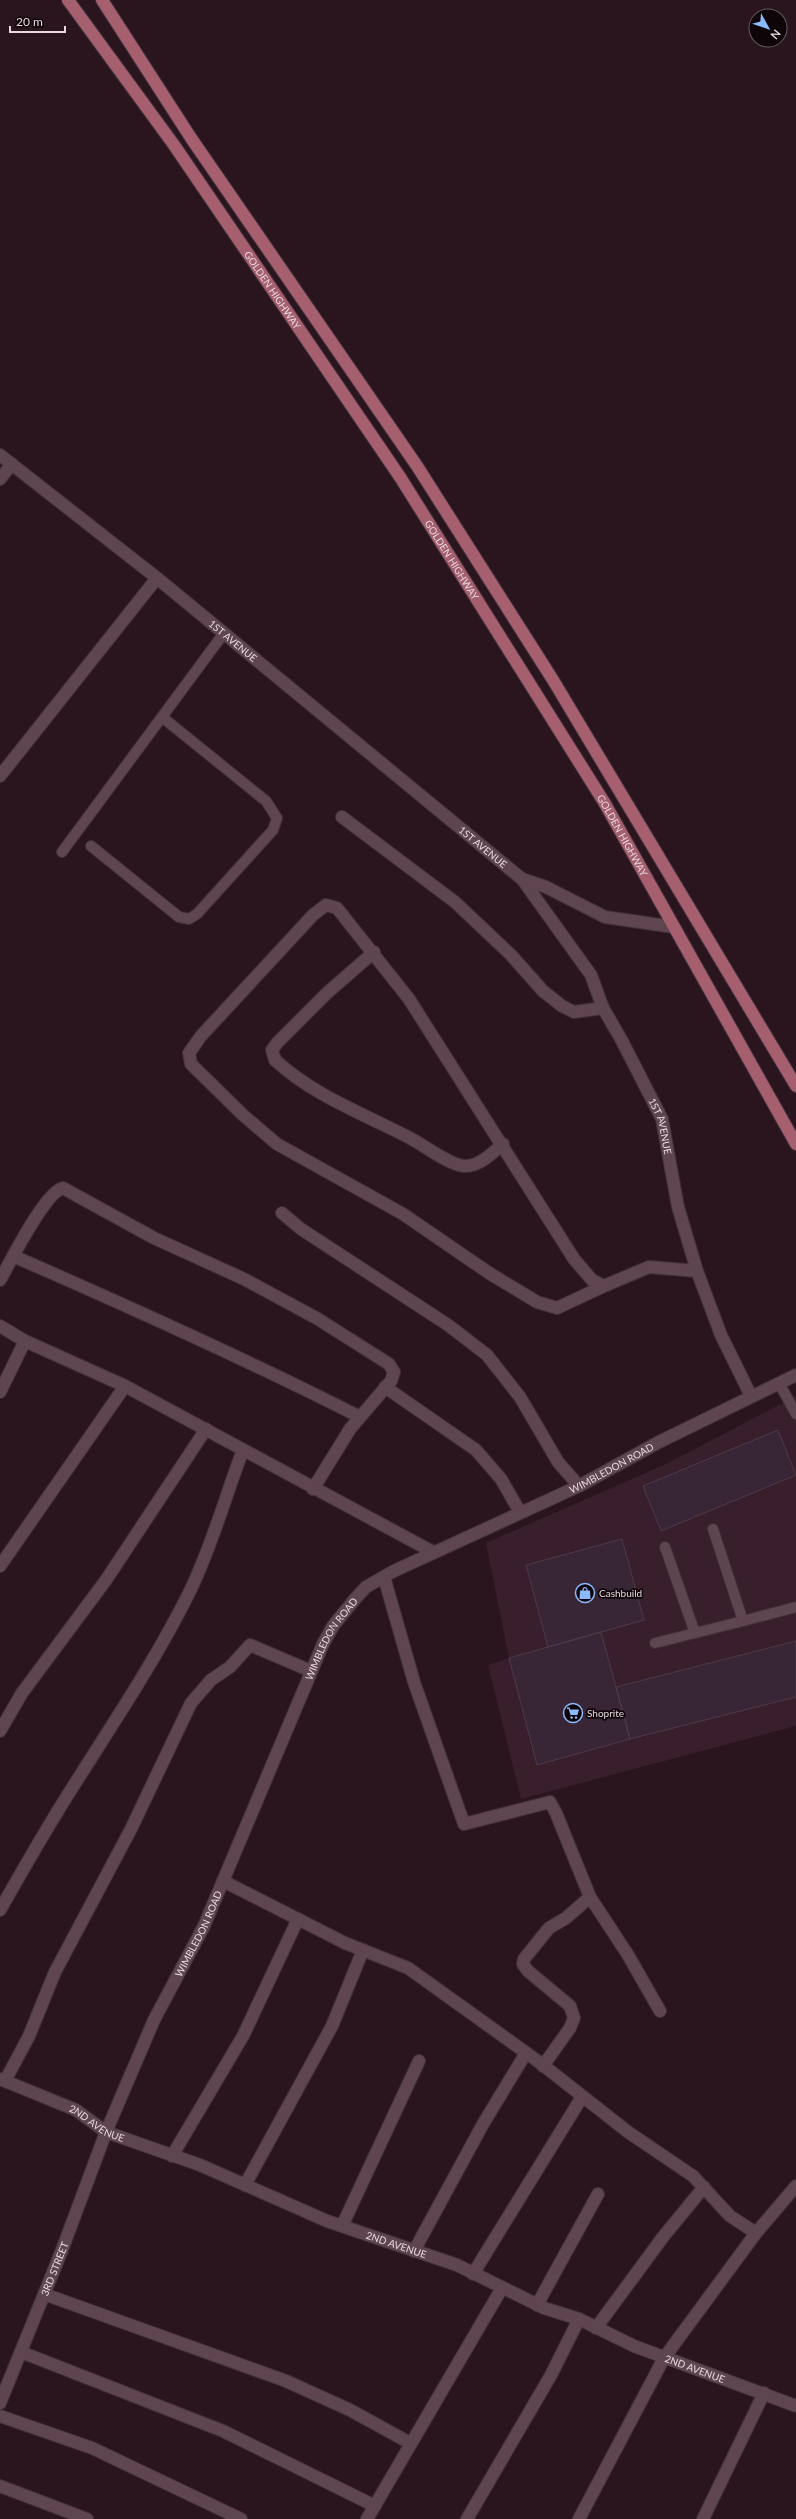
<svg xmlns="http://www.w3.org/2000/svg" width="796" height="2519" font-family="Lato,sans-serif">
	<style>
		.built { fill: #391e2b }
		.building { fill: #382636; stroke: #4d3a4a }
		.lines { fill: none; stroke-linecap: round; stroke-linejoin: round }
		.lane-casing { stroke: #403138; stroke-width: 12 }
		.street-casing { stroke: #403138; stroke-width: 14 }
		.primary-casing { stroke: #403138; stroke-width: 14 }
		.lane { stroke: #5e4550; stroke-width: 10 }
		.street { stroke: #5e4550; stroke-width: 12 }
		.primary { stroke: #a55f6f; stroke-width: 12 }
		.labels { text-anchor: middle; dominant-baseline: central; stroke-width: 3.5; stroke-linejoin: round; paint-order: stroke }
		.street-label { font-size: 10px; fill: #e8d9df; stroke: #0d0508 }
		.poi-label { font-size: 10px; fill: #e8d9df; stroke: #0d0508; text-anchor: start }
	</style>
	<rect width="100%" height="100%" fill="#2a151f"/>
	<path class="built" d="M796 1396V1726L521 1799 488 1665 509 1658 486 1543 666 1464Z"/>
	<path class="building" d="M778 1430 796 1475 661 1531 643 1486Z
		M622 1539 644 1620 548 1647 526 1565Z
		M601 1632 630 1739 537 1765 509 1658Z
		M796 1641V1697L630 1739 616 1687Z"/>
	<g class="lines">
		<g class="lane-casing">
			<path id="lane" d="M91 846 179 917 189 919 197 914 273 830 277 818 266 801 162 717
				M62 852 224 633
				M779 1383 796 1414
				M713 1529 743 1621 796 1607
				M665 1547 695 1633
				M655 1643 743 1621"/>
		</g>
		<g class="street-casing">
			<g id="street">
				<path id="s1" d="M0 455 157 578 522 879 591 975 603 1008 621 1039 662 1119 678 1207 697 1271 721 1335 751 1396"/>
				<path d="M0 479 12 464"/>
				<path d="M0 776 157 578"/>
				<path d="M342 817 455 902 511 955 543 991 562 1006 574 1012 603 1008"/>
				<path d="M522 879 546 887 605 917 674 927"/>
				<path d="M374 952 327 993 277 1043 272 1050 275 1060C314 1096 364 1114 410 1138 424 1145 449 1165 464 1166 479 1167 492 1153 503 1144"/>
				<path d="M282 1213 301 1229 448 1325 487 1355 520 1397 558 1462 579 1486"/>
				<path d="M13 1256C130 1307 246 1359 360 1417"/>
				<path d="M0 1280C11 1261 44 1193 63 1188L154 1238 244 1279 318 1319 389 1364 394 1372 391 1381 350 1429 313 1489"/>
				<path d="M604 1286 557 1308 537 1302 489 1273 403 1214 277 1144 243 1115 191 1064 189 1053 201 1036 313 915 326 905 337 908 409 999 574 1259 592 1280 604 1286 649 1267 697 1271"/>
				<path d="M0 1326 25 1341 125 1386 433 1552"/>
				<path d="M385 1387 476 1450 501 1479 520 1512"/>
				<path d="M0 1392 25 1341"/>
				<path d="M0 1566 125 1386"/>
				<path d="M384 1577 414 1682 464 1824 550 1802 556 1813 590 1897 628 1955 660 2011"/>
				<path d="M0 1731 22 1693 106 1580 206 1429"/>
				<path d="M223 1881 345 1943 408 1968 539 2062 628 2132 693 2176 730 2216 756 2233"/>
				<path d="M0 1910C21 1873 42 1836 64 1801 107 1732 154 1664 190 1591 212 1546 225 1497 243 1450"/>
				<path d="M543 2066 570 2028 574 2018 570 2006 528 1971 523 1964 524 1959 549 1928 566 1918 590 1897"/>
				<path id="s2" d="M0 2079 76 2110 106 2132 200 2165 327 2221 457 2265 544 2308 579 2319 634 2346 796 2406"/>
				<path d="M5 2081 29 2036 55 1972 131 1829 191 1703 211 1680 230 1667 250 1645 311 1671"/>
				<path d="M172 2156 243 2036 298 1919"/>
				<path d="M245 2185 332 2026 363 1950"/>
				<path d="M342 2226 419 2061"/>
				<path d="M414 2251 483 2124 526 2053"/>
				<path d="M473 2274 582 2097"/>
				<path d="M44 2294 286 2381 350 2410 410 2443"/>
				<path d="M537 2305 598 2194"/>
				<path d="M596 2328 663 2237 704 2187"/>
				<path d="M21 2352 223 2431 375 2506"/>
				<path id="s3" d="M0 2403 62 2250 106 2132 154 2020 204 1926 323 1644 333 1626 355 1599 366 1587 394 1571 579 1486 659 1442 796 1375"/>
				<path d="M0 2416 92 2448 241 2519"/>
				<path d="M0 2486 87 2519"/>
				<path d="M367 2519 502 2288"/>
				<path d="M467 2519 551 2375 579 2319"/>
				<path d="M579 2519 664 2358 756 2233 796 2186"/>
				<path d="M703 2519 764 2393"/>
			</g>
		</g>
		<g class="primary-casing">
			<g id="primary">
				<path id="s4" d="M68 0 174 145 400 477 604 802 796 1144"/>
				<path d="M102 0 191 138 417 466 553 680 796 1086"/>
			</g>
		</g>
		<use href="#lane" class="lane"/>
		<use href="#street" class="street"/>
		<use href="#primary" class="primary"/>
	</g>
	<defs>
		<g id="shop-ring" transform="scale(1)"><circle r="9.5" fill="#0d0508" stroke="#8bbafc" stroke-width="1.5"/><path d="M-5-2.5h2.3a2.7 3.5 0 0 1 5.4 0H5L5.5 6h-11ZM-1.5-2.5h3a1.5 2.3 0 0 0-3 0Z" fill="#8bbafc"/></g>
		<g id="supermarket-ring" transform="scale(1)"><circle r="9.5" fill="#0d0508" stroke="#8bbafc" stroke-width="1.5"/><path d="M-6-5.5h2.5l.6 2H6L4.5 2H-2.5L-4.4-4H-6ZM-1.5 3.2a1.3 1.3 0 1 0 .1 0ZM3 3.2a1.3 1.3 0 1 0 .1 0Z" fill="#8bbafc"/></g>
	</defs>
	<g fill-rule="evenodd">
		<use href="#shop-ring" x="585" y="1593"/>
		<use href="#supermarket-ring" x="573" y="1713"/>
	</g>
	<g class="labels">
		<g class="street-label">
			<text stroke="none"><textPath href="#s4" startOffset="355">GOLDEN HIGHWAY</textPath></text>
			<text stroke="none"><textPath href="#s4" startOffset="679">GOLDEN HIGHWAY</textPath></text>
			<text stroke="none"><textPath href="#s1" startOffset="298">1ST AVENUE</textPath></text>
			<text stroke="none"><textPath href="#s4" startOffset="1003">GOLDEN HIGHWAY</textPath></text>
			<text stroke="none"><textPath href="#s1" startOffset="622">1ST AVENUE</textPath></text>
			<text stroke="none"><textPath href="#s1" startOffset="958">1ST AVENUE</textPath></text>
			<text stroke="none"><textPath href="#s3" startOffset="1170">WIMBLEDON ROAD</textPath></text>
			<text stroke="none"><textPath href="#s3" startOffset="834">WIMBLEDON ROAD</textPath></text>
			<text stroke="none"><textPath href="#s3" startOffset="510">WIMBLEDON ROAD</textPath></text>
			<text stroke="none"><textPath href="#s2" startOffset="107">2ND AVENUE</textPath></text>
			<text stroke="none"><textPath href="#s2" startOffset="431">2ND AVENUE</textPath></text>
			<text stroke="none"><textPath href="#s3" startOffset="145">3RD STREET</textPath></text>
			<text stroke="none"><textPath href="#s2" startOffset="755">2ND AVENUE</textPath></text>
		</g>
		<g class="poi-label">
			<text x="599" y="1593">Cashbuild</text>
			<text x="587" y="1713">Shoprite</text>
		</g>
	</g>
	<g transform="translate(768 28) rotate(130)"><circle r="19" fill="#0d0508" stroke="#655a5e"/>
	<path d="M0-3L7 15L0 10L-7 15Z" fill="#8bbafc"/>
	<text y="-6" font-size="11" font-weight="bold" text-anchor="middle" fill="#e8d9df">N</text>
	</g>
	<path d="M10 26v6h55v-6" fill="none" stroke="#e8d9df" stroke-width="2"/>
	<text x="16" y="26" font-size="12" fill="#e8d9df" stroke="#0d0508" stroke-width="3" paint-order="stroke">20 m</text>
</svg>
